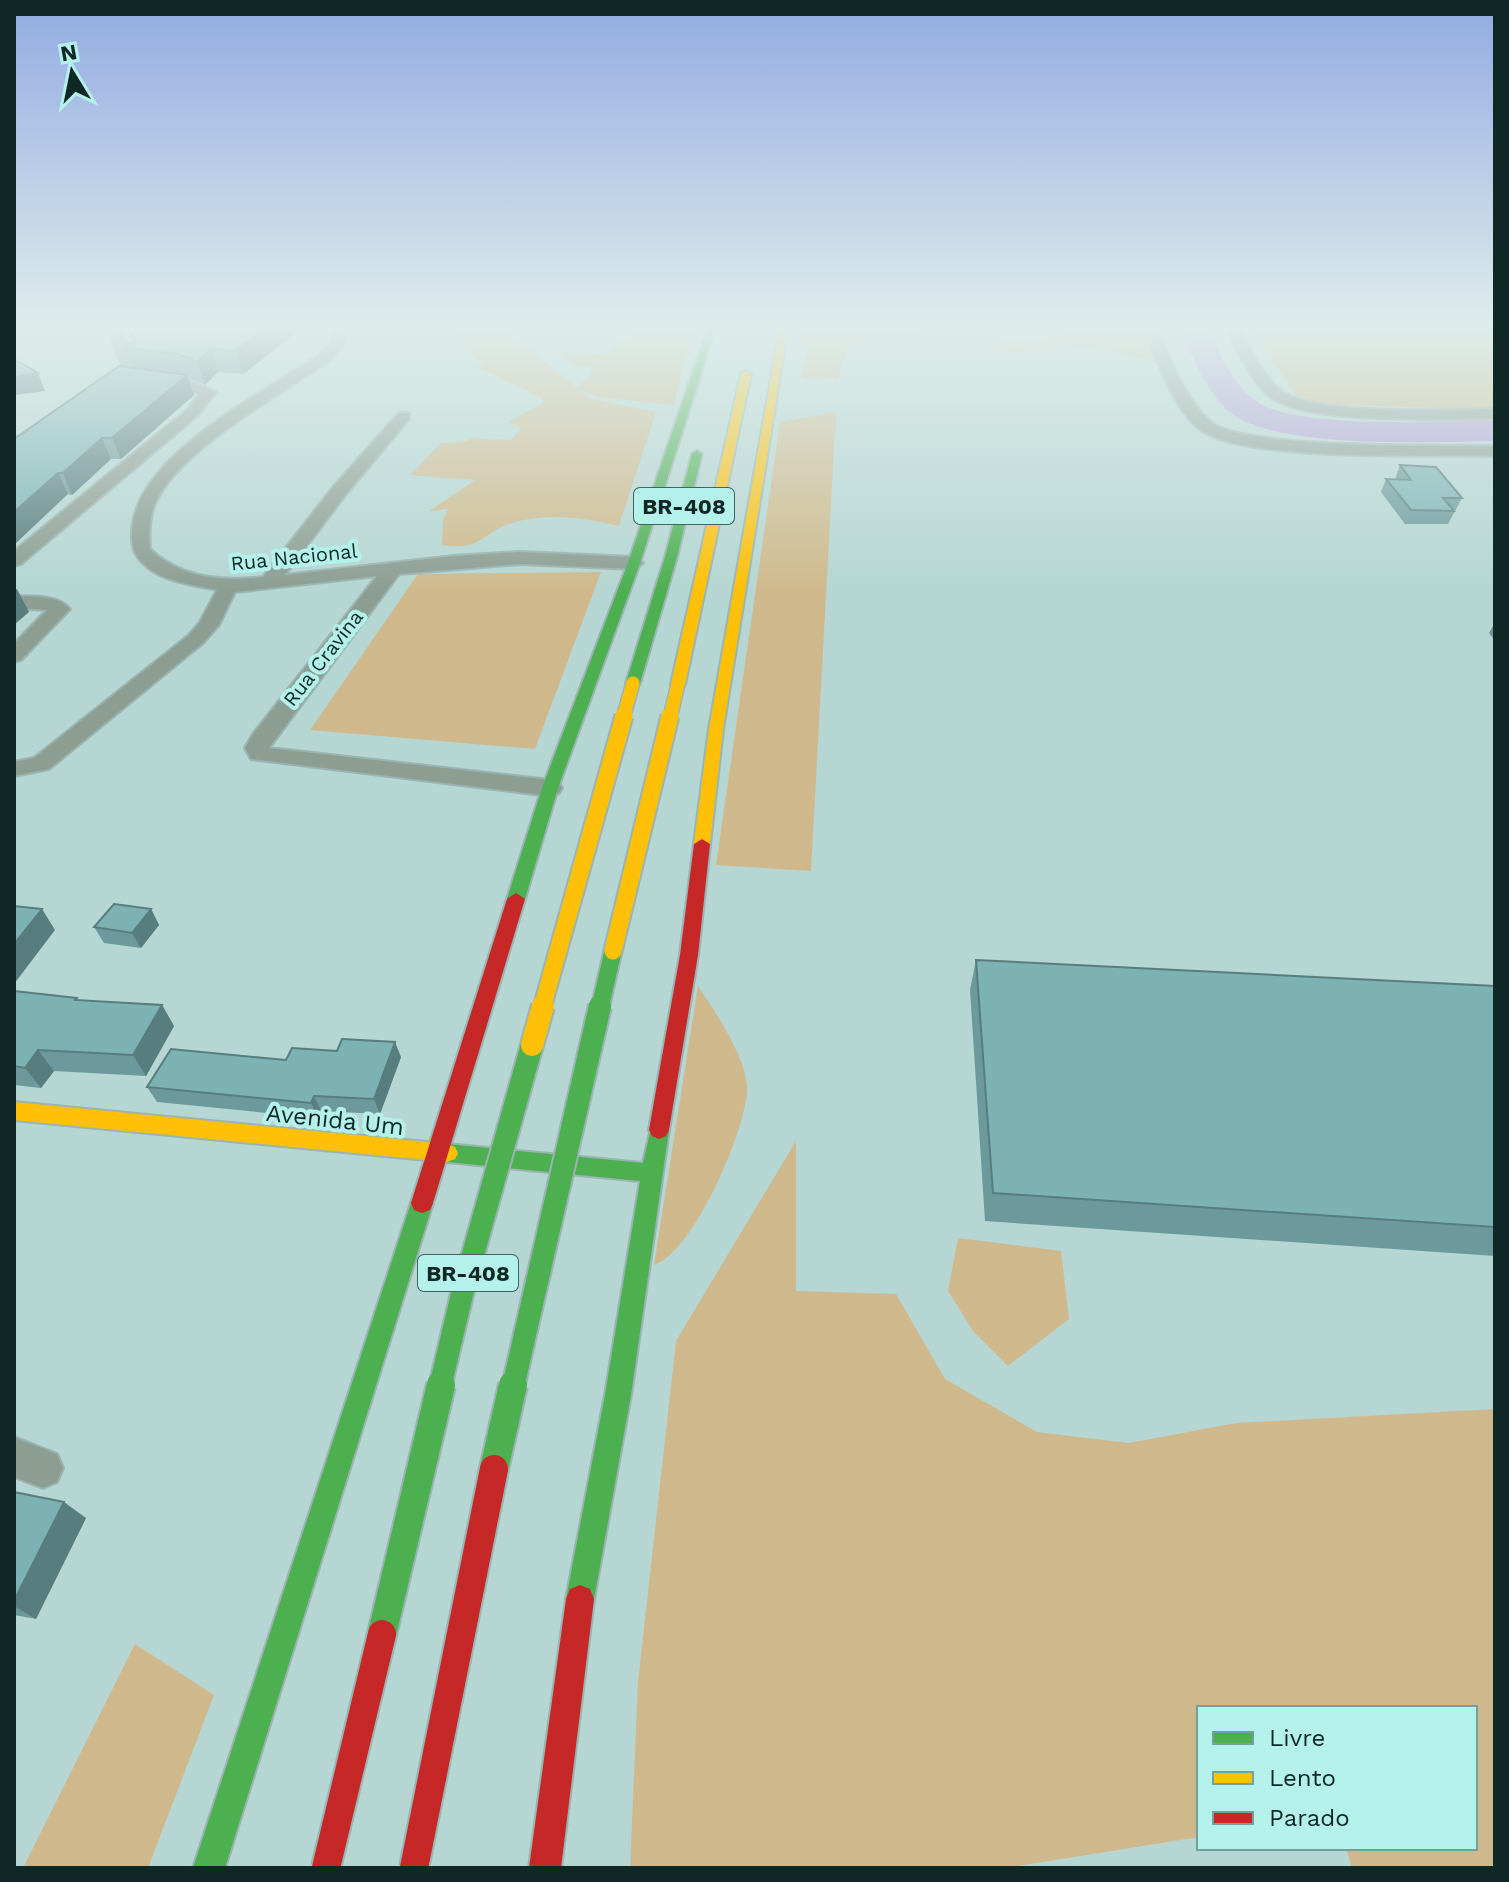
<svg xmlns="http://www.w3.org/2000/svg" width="1509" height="1882" font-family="'Work Sans',sans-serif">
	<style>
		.green { fill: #cfb98c }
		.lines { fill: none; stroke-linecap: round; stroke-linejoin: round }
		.river { fill: #b29cd8; fill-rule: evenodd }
		.street-casing { stroke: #9ab4b1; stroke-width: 4 }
		.fast-casing { stroke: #9ab4b1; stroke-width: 4 }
		.slow-casing { stroke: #9ab4b1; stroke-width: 4 }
		.jam-casing { stroke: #9ab4b1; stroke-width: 4 }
		.street { fill: #8c9d92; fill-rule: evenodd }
		.fast { fill: #4caf50; fill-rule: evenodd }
		.slow { fill: #ffc107; fill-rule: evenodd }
		.jam { fill: #c62828; fill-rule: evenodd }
		.fast-bridge-far2-casing { stroke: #9ab4b1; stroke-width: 21; stroke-linecap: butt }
		.fast-bridge-far1-casing { stroke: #9ab4b1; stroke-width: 26; stroke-linecap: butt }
		.fast-bridge-casing { stroke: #9ab4b1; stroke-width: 32; stroke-linecap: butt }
		.slow-bridge-far2-casing { stroke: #9ab4b1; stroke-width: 16; stroke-linecap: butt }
		.slow-bridge-far1-casing { stroke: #9ab4b1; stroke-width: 21; stroke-linecap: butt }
		.slow-bridge-casing { stroke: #9ab4b1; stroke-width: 26; stroke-linecap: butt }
		.jam-bridge-casing { stroke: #9ab4b1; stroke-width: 32; stroke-linecap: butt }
		.fast-bridge-far2 { stroke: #4caf50; stroke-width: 17 }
		.fast-bridge-far1 { stroke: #4caf50; stroke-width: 22 }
		.fast-bridge { stroke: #4caf50; stroke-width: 28 }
		.slow-bridge-far2 { stroke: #ffc107; stroke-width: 13 }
		.slow-bridge-far1 { stroke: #ffc107; stroke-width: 17 }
		.slow-bridge { stroke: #ffc107; stroke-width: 22 }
		.jam-bridge { stroke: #c62828; stroke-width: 28 }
		.wall { fill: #6c999b }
		.shaded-wall { fill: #587d7e }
		.building { fill: #7db2b4; stroke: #587d7e; stroke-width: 2 }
		.labels { text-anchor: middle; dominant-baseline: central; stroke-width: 8; stroke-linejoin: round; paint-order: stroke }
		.far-street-label { font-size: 20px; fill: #0f2825; stroke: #b4f1ea }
		.shield { fill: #b4f1ea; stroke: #406460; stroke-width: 2 }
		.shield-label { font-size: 22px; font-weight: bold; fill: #0f2825 }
		.street-label { font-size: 24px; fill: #0f2825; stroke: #b4f1ea }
	</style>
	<rect width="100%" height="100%" fill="#b5d6d2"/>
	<path class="green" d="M424 327H503L577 388 591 374 592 366H577L556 353 610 355C632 323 668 327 702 327L683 365 674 405 598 397 581 390 592 399 656 412 619 526C585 518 547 512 512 523 479 533 484 551 442 545L443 520 448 509 429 511 475 480 410 475 440 444 466 441 470 438 512 440 521 428 508 422 543 403 541 397 476 367 483 365 452 333Z
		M802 327H1053L1004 332 951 328 899 340 862 342 848 347 838 379 802 378 808 345 797 332Z
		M1123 327 1144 328 1146 339 1160 362 1092 348 1051 346 1042 351 1005 353 988 345Z
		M1249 327H1495V410L1316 404 1296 395Z
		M836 412 811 871 716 865 780 422Z
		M601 572 535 749 310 730 418 574Z
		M698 986C715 1012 748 1059 747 1091 745 1132 693 1253 654 1265Z
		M796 1141V1291L896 1294 945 1379 1037 1432 1129 1443 1236 1423 1495 1409V1868H1352L1346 1848H1475V1708H1199V1837L1005 1868H630L638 1682 676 1341Z
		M958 1238 1061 1251 1069 1319 1008 1366 973 1331 948 1291Z
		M135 1644 214 1695 148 1868H23Z"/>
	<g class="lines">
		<path class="river" d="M1179 327H1207C1220 353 1233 387 1259 403 1301 429 1441 421 1495 421V441C1435 442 1281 449 1234 415 1207 396 1193 357 1179 327Z"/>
		<g class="street-casing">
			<path id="street" d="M107 327H120L135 365 124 385 104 398 97 394 113 380 121 365Z
				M337 327H350L343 346 329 361C281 394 175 452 154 506 149 520 149 534 150 549 180 578 223 582 263 577L334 486 399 413H409V419L346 494 285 575 453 556 520 552 634 557 643 563 634 569 520 564 399 574 269 748 550 780 559 783 562 788 559 793 550 796 251 759 245 748 253 734 377 576 235 592 219 625 203 643 49 769 14 776V762L34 758 189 635 200 622 217 590C194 585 165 582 147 567 134 556 131 547 132 530 136 456 263 393 319 355L330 344Z
				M1143 327H1156C1171 358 1184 399 1211 422 1245 450 1443 445 1495 446V456C1431 454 1254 462 1204 432 1175 415 1156 357 1143 327Z
				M1224 327H1237C1250 347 1261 372 1278 388 1307 417 1451 409 1495 409V419C1448 418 1301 426 1268 395 1249 378 1238 349 1224 327Z
				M155 375 190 381 216 392 197 416 21 564 14 566V551L187 410 200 394 150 382 148 379Z
				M14 596C32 597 57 594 70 609L21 660 14 662V644L47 610 14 608Z
				M14 1437 57 1454 63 1468 57 1482 43 1488 14 1477Z"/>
		</g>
		<g class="fast-casing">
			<path id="fast" d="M708 327H716L640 563 558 788 525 899 516 905 510 903 507 899 542 788 628 563Z
				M697 451 702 454 677 557 640 683 638 686H628L626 683 665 557 692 454Z
				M659 1121 666 1124 669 1130 631 1395 594 1599 590 1609 580 1613 570 1609 566 1599 605 1395 640 1181 447 1162 439 1159 436 1153 439 1147 447 1144 643 1163 652 1124Z
				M422 1193 430 1196 433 1203 225 1868H193L411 1203 414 1196Z"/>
		</g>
		<g class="slow-casing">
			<path id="slow" d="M780 327H788L723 729 710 844 702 849 694 844 709 729Z
				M746 371 751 374 685 684 678 688 671 684 741 374Z
				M14 1102 447 1144 455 1147 458 1153 455 1159 447 1162 14 1120Z"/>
		</g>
		<g class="jam-casing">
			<path id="jam" d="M702 839 710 844 698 955 669 1130 666 1136 659 1139 652 1136 649 1130 680 955 694 844Z
				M516 893 525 899 433 1203 430 1210 422 1213 414 1210 411 1203 507 899Z
				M580 1585 590 1589 594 1599 561 1868H529L566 1599 570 1589Z"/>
		</g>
		<use href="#street" class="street"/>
		<use href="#fast" class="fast"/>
		<use href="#slow" class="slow"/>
		<use href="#jam" class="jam"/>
		<g class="fast-bridge-far2-casing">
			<path id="fast-bridge-far2" d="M600 1008 613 951"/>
		</g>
		<g class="fast-bridge-far1-casing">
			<path id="fast-bridge-far1" d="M440 1387 463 1290 532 1045
				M513 1387 600 1006"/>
		</g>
		<g class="fast-bridge-casing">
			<path id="fast-bridge" d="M494 1469 513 1385
				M382 1634 441 1385"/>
		</g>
		<g class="slow-bridge-far2-casing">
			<path id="slow-bridge-far2" d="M623 718 633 683
				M670 718 678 684"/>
		</g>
		<g class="slow-bridge-far1-casing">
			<path id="slow-bridge-far1" d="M613 951 670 716
				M542 1008 624 716"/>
		</g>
		<g class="slow-bridge-casing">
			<path id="slow-bridge" d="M532 1045 543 1006"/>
		</g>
		<g class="jam-bridge-casing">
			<path id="jam-bridge" d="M326 1868 382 1634
				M414 1868 494 1469"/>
		</g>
		<use href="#fast-bridge-far2" class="fast-bridge-far2"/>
		<use href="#fast-bridge-far1" class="fast-bridge-far1"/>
		<use href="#fast-bridge" class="fast-bridge"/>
		<use href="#slow-bridge-far2" class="slow-bridge-far2"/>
		<use href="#slow-bridge-far1" class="slow-bridge-far1"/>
		<use href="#slow-bridge" class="slow-bridge"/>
		<use href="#jam-bridge" class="jam-bridge"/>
	</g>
	<path class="wall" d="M126 327H296L297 332 243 374 218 372 205 385 188 378 194 395 121 459H111L72 495 68 494 14 439 133 368 126 348 133 343Z
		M1400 465 1462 498 1448 524H1405L1381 492 1386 479H1395Z
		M1495 622V641L1489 633Z
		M151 909 159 925 141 948 104 943 94 927Z
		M976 960 1495 986V1256L985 1221 970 990Z
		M14 991 79 1000 162 1005 174 1026 146 1076 54 1071 41 1088 14 1085Z
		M401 1057 380 1114 321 1111 318 1118 157 1102 147 1087 286 1060Z
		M14 1492 86 1518 36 1619 14 1615Z"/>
	<path class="shaded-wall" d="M268 327H296L297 332 243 374 236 351Z
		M211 349 218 372 205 385 197 361Z
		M38 373 45 391 14 395V377Z
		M187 375 194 395 121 459 112 438Z
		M102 438 111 459 72 495 63 473Z
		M58 473 68 494 14 545V512Z
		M17 589 29 612 14 625V591Z
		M42 909 55 930 14 984V944Z
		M151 909 159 925 141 948 132 933Z
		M162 1005 174 1026 146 1076 133 1055Z
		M395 1042 401 1057 380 1114 374 1099Z
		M38 1050 54 1071 41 1088 25 1068Z
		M314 1096 321 1111 318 1118 311 1103Z
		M64 1502 86 1518 36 1619 14 1606V1601Z"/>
	<path class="building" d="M128 327H268L236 351 211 349 197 361 177 354 126 348 127 344 136 343Z
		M14 359 38 373 14 377Z
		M119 366 187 375 112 438H102L63 473H58L14 512V439Z
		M1400 465 1436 467 1462 498H1443L1454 511 1411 510 1386 479 1411 480Z
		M114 904 151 909 132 933 94 927Z
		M14 906 42 909 14 944Z
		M976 960 1495 986V1227L993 1193Z
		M14 991 77 998 75 1000 162 1005 133 1055 38 1050 25 1068 14 1066Z
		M342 1039 395 1042 374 1099 314 1096 311 1103 147 1087 171 1049 286 1060 292 1048 337 1051Z
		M14 1492 64 1502 14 1601Z"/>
	<linearGradient id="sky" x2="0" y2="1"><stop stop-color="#92aae2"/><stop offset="0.55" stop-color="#deedeb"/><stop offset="1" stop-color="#deedeb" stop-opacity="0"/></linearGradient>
	<rect width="1509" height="591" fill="url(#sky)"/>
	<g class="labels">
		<g class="far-street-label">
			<text transform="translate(294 557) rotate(-6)">Rua Nacional</text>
			<text transform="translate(323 658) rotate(-52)">Rua Cravina</text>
		</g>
		<g class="shield">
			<rect x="634" y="488" width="100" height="36" rx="6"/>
			<rect x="418" y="1255" width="100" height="36" rx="6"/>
		</g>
		<g class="shield-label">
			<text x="684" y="506">BR-408</text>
			<text x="468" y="1273">BR-408</text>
		</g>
		<g class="street-label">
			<text transform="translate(335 1120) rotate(6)">Avenida Um</text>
		</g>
	</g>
	<rect width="1509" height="1882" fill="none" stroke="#0f2825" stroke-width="32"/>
	<rect x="1197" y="1706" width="280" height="144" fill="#b4f1ea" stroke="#72a19b" stroke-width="2"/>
	<rect x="1213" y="1732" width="40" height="12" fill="#4caf50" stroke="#72a19b" stroke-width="2"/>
	<text x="1269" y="1746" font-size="24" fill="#0f2825">Livre</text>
	<rect x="1213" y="1772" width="40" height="12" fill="#ffc107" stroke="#72a19b" stroke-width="2"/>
	<text x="1269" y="1786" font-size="24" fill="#0f2825">Lento</text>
	<rect x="1213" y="1812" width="40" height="12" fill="#c62828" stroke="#72a19b" stroke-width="2"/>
	<text x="1269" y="1826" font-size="24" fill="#0f2825">Parado</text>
	<g transform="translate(72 72) rotate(350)" stroke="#b4f1ea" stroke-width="6" paint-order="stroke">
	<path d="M0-6L14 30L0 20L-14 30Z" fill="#0f2825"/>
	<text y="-12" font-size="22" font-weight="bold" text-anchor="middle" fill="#0f2825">N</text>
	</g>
</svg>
